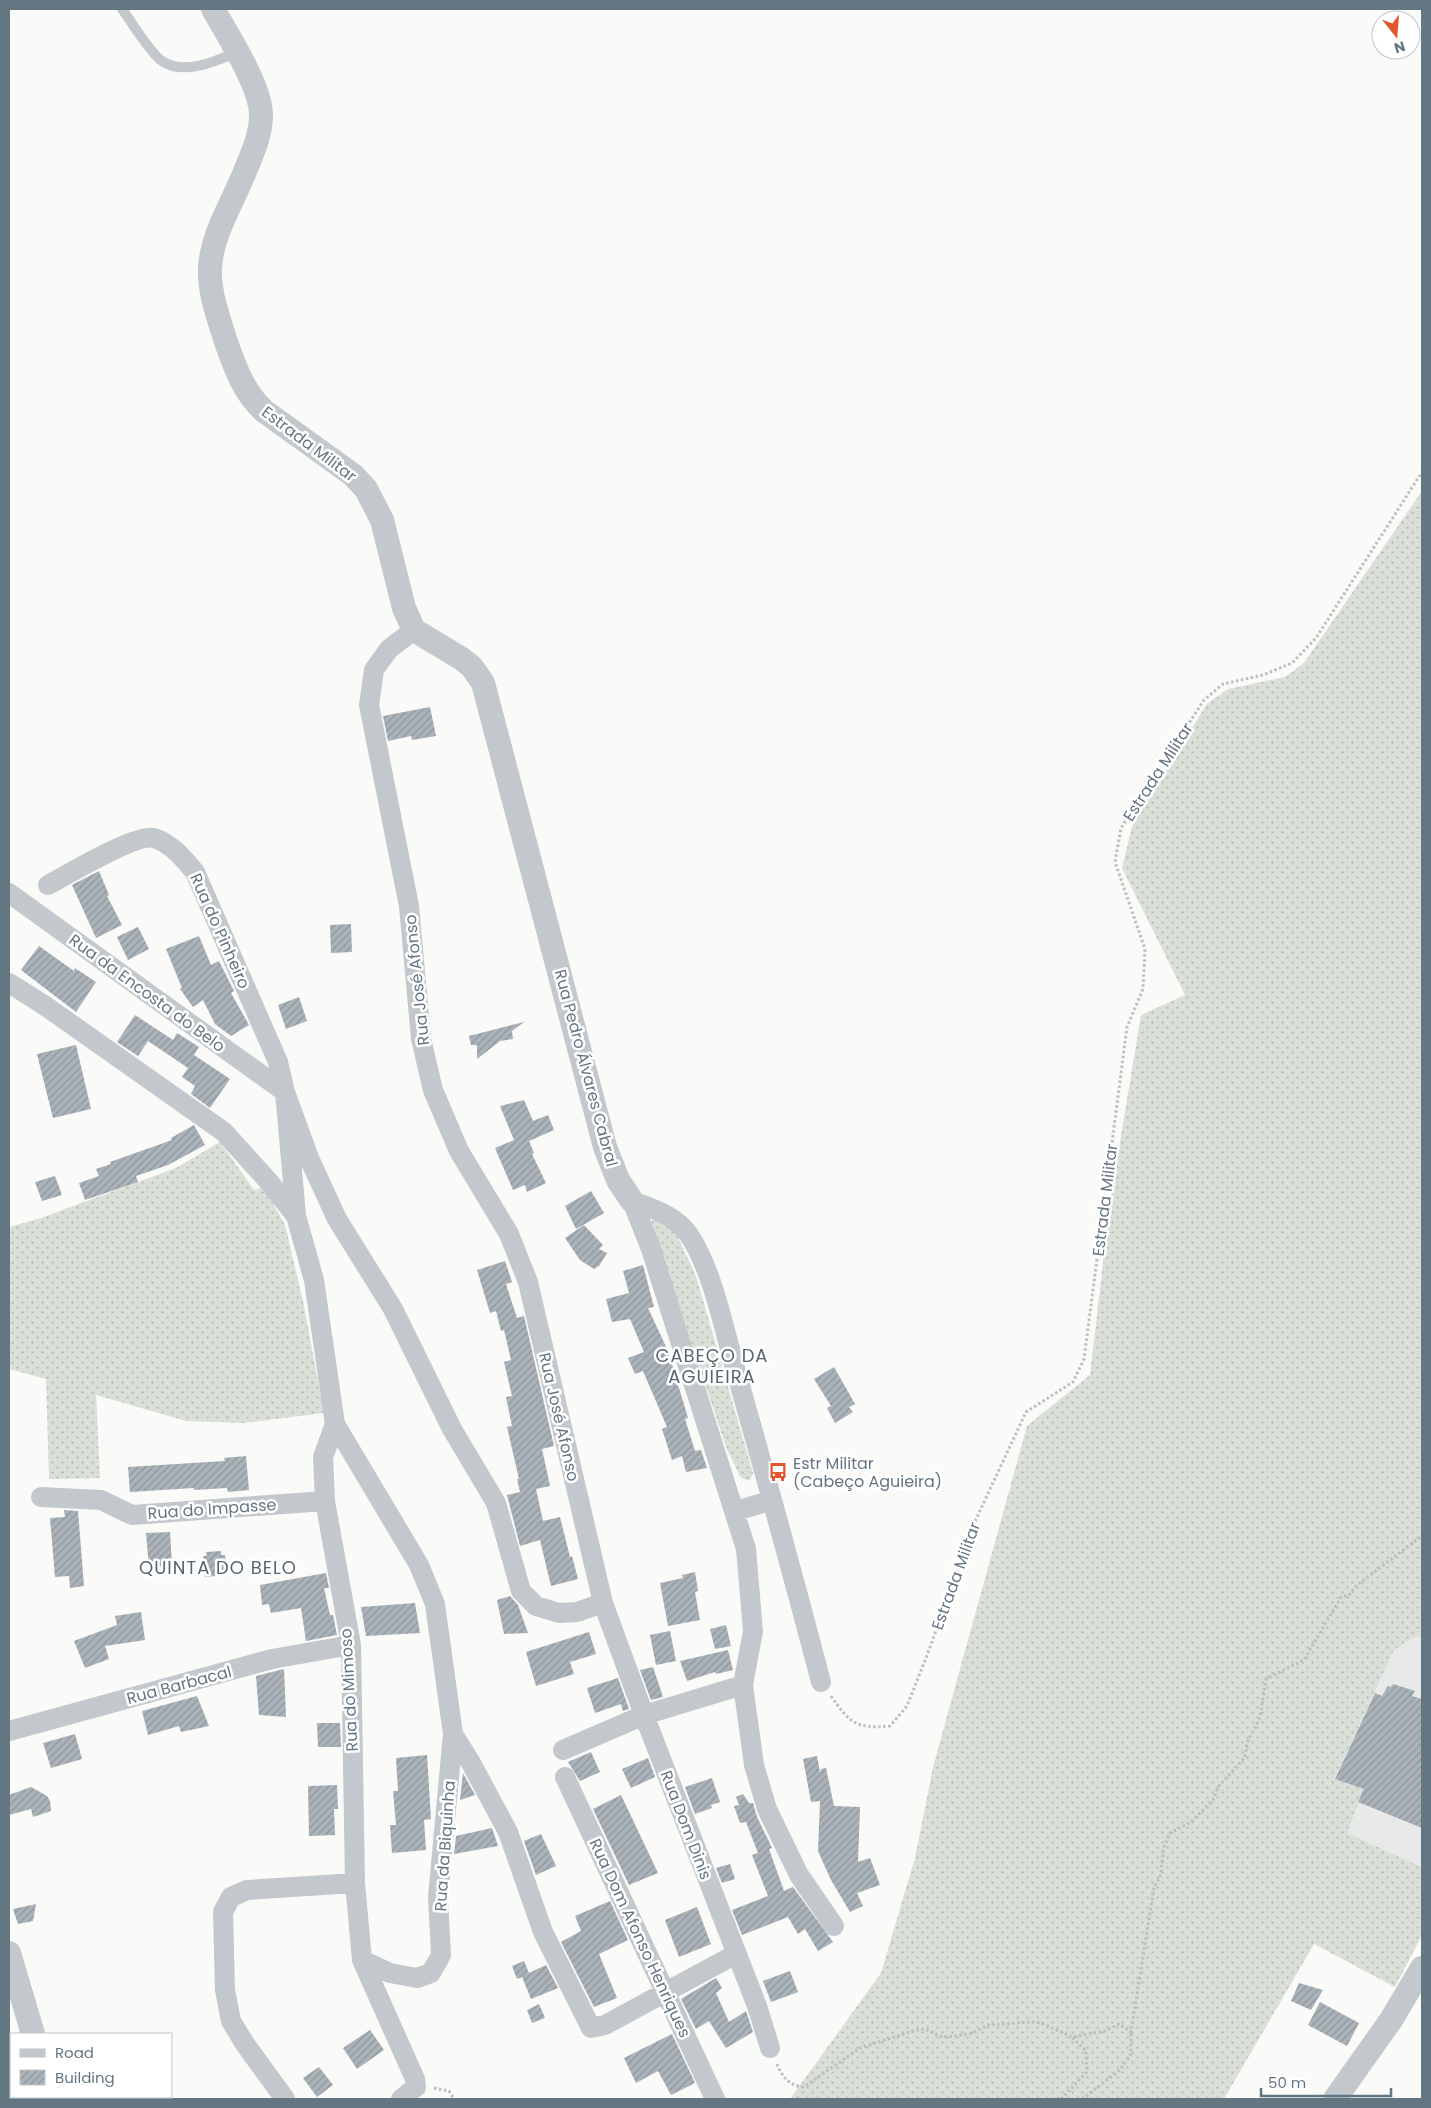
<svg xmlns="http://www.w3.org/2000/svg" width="1431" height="2108" font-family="Poppins,sans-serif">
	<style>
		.built { fill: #e8e9e9 }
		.grass { fill: url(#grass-dots) }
		.building { fill: url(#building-hatch) }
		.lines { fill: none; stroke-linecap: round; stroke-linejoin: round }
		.path { stroke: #bbbfc2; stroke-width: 3; stroke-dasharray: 2.5 2.5; stroke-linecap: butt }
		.service { stroke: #c3c8cc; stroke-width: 10 }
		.minor { stroke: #c3c8cc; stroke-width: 20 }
		.tertiary { stroke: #c3c8cc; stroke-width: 24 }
		.labels { text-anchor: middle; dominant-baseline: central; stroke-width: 5; stroke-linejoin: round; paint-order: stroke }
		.street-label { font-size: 16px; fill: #657683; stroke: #fff }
		.poi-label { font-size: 16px; fill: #657683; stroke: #fff; text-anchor: start }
		.neighbourhood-label { font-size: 18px; letter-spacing: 1px; fill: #57646e; stroke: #fff }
	</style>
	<defs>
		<pattern id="grass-dots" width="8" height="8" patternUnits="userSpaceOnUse" patternTransform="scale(1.25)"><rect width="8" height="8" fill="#dadfd7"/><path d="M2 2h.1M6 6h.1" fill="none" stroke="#b4b9b4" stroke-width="1.8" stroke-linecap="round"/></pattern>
		<pattern id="building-hatch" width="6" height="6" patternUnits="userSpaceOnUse" patternTransform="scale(1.25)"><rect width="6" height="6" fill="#aab3b9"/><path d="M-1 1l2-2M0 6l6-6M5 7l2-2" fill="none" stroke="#8e969c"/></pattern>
	</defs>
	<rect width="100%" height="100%" fill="#fafaf8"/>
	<path class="built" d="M1416 1636 1422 1638V1867L1346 1833 1363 1789 1335 1779 1394 1650Z"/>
	<path class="grass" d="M1422 491V1638L1416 1636 1394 1650 1335 1778 1364 1789 1347 1833 1422 1867V1935L1395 1987 1314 1944 1224 2099H790L881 1973 915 1858 933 1767 1027 1426 1090 1375 1110 1203 1141 1015 1185 995 1122 868 1133 823 1207 704 1228 689 1285 677 1304 663Z
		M220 1142 254 1190 264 1187 285 1225 303 1301 324 1413 244 1423 186 1421 96 1395 100 1478 49 1479 46 1379 9 1369V1227L41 1218 176 1168Z
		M655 1218 676 1233 696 1276 753 1473 750 1480 743 1479 740 1476 726 1447 651 1221Z"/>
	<path class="building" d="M430 707 436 736 412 740 411 736 388 741 383 716Z
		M99 871 109 895 107 896 122 925 96 938 72 885Z
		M351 924 352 952 331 953 330 925Z
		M138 927 149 949 128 960 117 937Z
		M199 936 211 965 219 961 234 991 231 993 249 1025 231 1036 215 1024 203 1000 193 1007 180 989 182 988 166 949Z
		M39 946 74 971 75 968 96 982 76 1012 21 970Z
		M299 997 307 1021 286 1029 278 1005Z
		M135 1015 173 1040 177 1033 199 1047 194 1055 230 1079 210 1108 191 1094 195 1086 182 1077 188 1068 148 1041 138 1056 117 1042Z
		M524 1022 512 1031 513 1039 500 1041 477 1059V1045H471L469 1036Z
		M76 1045 91 1109 53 1118 37 1054Z
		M524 1100 533 1121 548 1115 554 1130 529 1141 534 1153 532 1154 546 1183 527 1192 525 1185 513 1190 495 1148 514 1140 500 1106Z
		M194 1125 205 1145 168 1165 136 1176 138 1182 85 1200 79 1183 99 1176 96 1169 111 1164 110 1162 172 1140 171 1138Z
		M55 1176 62 1195 42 1201 35 1182Z
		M591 1191 604 1213 576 1229 565 1206Z
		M584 1225 603 1245 599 1249 607 1253 599 1266 594 1269 580 1260 565 1238Z
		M505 1261 512 1282 506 1284 517 1318 524 1316 554 1446 542 1449 550 1486 536 1489 543 1521 560 1517 570 1557 572 1556 578 1579 551 1586 540 1540 520 1546 507 1495 520 1492 517 1479H519L507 1427 512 1426 506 1397 512 1396 504 1362 511 1360 504 1330 501 1331 496 1311 490 1313 477 1270Z
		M643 1265 654 1307 648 1308 668 1351 688 1418 685 1419 695 1451 701 1450 707 1468 686 1472 682 1456 672 1460 662 1429 667 1427 643 1371 635 1374 628 1358 644 1352 630 1319 612 1322 606 1299 629 1293 623 1271Z
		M834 1367 855 1404 849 1407 853 1412 835 1423 827 1408 831 1406 814 1379Z
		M246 1456 249 1490 228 1492 227 1488 194 1490V1488L130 1492 128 1467 225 1461 224 1458Z
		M64 1510 78 1511 84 1586 70 1588 69 1576 55 1577 50 1518 65 1517Z
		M170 1532 172 1565 149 1567 146 1533Z
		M221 1551V1555H225L227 1575 205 1577 203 1556H207L206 1552Z
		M695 1572 698 1591 695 1592 700 1620 668 1626 660 1583 683 1578 682 1575Z
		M326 1573 329 1588H324L330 1615H333L337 1635 306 1641 301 1608 271 1613 269 1604 262 1605 260 1585Z
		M510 1596 518 1605 528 1633 504 1634 497 1600Z
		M415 1603 420 1633 366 1636 361 1607Z
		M141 1612 145 1640 105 1646 109 1659 85 1668 74 1641 117 1625 115 1616Z
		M726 1625 731 1646 715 1649 710 1629Z
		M670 1631 676 1661 656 1665 650 1635Z
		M589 1632 596 1654 570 1662 574 1674 536 1686 526 1652Z
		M728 1650 733 1670 716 1674 715 1672 687 1681 680 1661Z
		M653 1667 663 1697 651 1700 640 1670Z
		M284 1669 286 1717 259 1715 256 1676Z
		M618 1678 629 1709 623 1711 621 1704 595 1713 587 1688Z
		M1393 1684 1415 1691 1412 1696 1422 1699V1828L1358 1802 1364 1789 1335 1779 1375 1693 1382 1696 1388 1686 1391 1687Z
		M197 1696 209 1726 181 1732 179 1726 148 1735 142 1711Z
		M317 1723H340L341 1747H318Z
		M75 1734 82 1759 51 1768 43 1743Z
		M591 1752 600 1772 580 1781 568 1762Z
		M427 1755 431 1819 424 1820 426 1850 392 1853 390 1825H396L393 1791H398L396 1758Z
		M817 1756 820 1773 821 1769 826 1768 834 1806 860 1807 858 1862 870 1858 880 1885 857 1893 863 1906 850 1912 831 1880 818 1851 820 1801 811 1802 803 1759Z
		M648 1758 655 1777 631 1788 622 1769Z
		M463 1773 475 1795 460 1800Z
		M712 1778 720 1802 711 1805 712 1808 695 1814 685 1787Z
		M337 1785 338 1809H334L335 1835 309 1836 308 1786Z
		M31 1787 47 1796 50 1801 51 1811 33 1817 31 1809 9 1815V1795Z
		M743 1794 749 1803H753L757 1817 772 1848 762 1852 769 1849 784 1891 793 1887 833 1942 818 1951 805 1929 798 1934 788 1917 742 1935 732 1910 768 1896 752 1855 758 1853 746 1822 740 1823 734 1806 739 1805 736 1797Z
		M621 1795 658 1873 629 1885 593 1809Z
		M492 1828 498 1846 454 1854 456 1836Z
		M541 1834 556 1866 536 1875 524 1841Z
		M730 1864 735 1879 722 1883 716 1868Z
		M610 1901 628 1940 599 1954 617 1998 594 2007 561 1942 581 1931 575 1916Z
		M36 1904 33 1921 18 1924 13 1909Z
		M697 1907 711 1944 679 1957 665 1920Z
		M524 1961 529 1973 546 1965 558 1988 531 1999 522 1977 517 1979 512 1966Z
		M790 1971 798 1992 771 2002 763 1981Z
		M716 1978 722 1988 716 1993 729 2022 746 2011 753 2032 726 2048 709 2021 696 2029 681 1999Z
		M1299 1983 1323 1990 1311 2010 1291 2001Z
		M1320 2002 1359 2023 1347 2046 1308 2025Z
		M539 2004 545 2018 532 2023 527 2010Z
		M370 2030 384 2050 357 2069 343 2048Z
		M672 2034 695 2083 671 2095 658 2071 636 2083 624 2058Z
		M319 2067 333 2085 317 2097 303 2078Z"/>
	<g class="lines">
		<path class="path" d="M831 1696C850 1723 855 1729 890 1726L907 1706 928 1653 971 1530 1026 1412 1073 1382 1084 1359 1127 1027 1143 989 1145 949 1115 862 1121 828 1204 700 1223 684 1263 675 1292 663 1316 638 1422 472
			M777 2064C782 2077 790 2086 804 2087L860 2048 916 2030 925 2029 942 2037 955 2036 973 2033 988 2025 1031 2022 1041 2023 1072 2037 1105 2031 1119 2024 1131 2032 1154 1887 1160 1878 1164 1847 1170 1833 1191 1822 1213 1800 1218 1787 1245 1757 1247 1743 1260 1717 1266 1679 1304 1660 1341 1597 1349 1595 1357 1585 1422 1536
			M434 2088 449 2091 454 2099
			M1061 2099 1087 2072 1086 2051 1072 2037
			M1082 2099 1120 2070 1131 2054V2032"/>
		<path class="service" d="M122 9C131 21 150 53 162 61 184 76 216 61 237 52"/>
		<path class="minor" d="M414 630 389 649 374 670 369 705 409 906 421 1039 433 1090 459 1151 509 1234 528 1282 603 1603 644 1715 757 2006 770 2048
			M48 885C67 875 136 833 154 838 172 844 183 858 195 872L278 1062 285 1092 309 1158 337 1219 393 1309 452 1429 496 1503 521 1591 536 1606 559 1613 577 1612 603 1603
			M9 893 285 1092
			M9 983 44 1005 224 1132 270 1183 296 1216
			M285 1092 296 1216 314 1280 335 1424 419 1565 435 1604 453 1734 471 1763 508 1832 543 1932 591 2028 605 2025 736 1954
			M632 1201 651 1249 746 1549 753 1631 743 1685 754 1765 767 1809 799 1875 834 1926
			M632 1201C654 1209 675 1215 689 1235 713 1270 725 1334 737 1375 766 1477 794 1579 821 1682
			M335 1424 323 1457 325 1501 351 1645 355 1883 362 1960 415 2079 416 2087 401 2099
			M41 1497 101 1500 132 1515 325 1501
			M736 1511 772 1500
			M9 1731 272 1659 351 1645
			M563 1750 644 1715 743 1685
			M565 1777 715 2099
			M362 1960 390 1973 417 1978 431 1973 441 1955 438 1897 453 1734
			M285 2099 245 2044 231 2021 225 1990 223 1912 231 1897 247 1890 355 1883"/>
		<path class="tertiary" d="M213 9C227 34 261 86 261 115 261 134 253 152 246 169 234 200 211 235 210 269 209 292 218 316 225 339 235 367 242 390 264 411L353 475 366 489 382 520 404 608 414 630 462 659 472 667 483 683 605 1147 618 1180 632 1201
			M9 1953 33 2034
			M56 2097 57 2099
			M1335 2099 1391 2020 1422 1968"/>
	</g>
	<defs>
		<g id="bus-bare" transform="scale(1.5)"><path d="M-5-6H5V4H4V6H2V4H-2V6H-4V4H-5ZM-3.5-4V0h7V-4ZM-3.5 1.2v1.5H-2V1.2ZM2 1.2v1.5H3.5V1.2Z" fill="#e4572e" stroke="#fff" stroke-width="2.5" paint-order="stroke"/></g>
	</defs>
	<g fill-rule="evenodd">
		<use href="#bus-bare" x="778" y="1472"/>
	</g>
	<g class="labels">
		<g class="street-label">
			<text transform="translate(309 444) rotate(37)">Estrada Militar</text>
			<text transform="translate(1158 772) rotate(-57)">Estrada Militar</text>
			<text transform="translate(220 931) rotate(66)">Rua do Pinheiro</text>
			<text transform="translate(417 980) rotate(-96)">Rua José Afonso</text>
			<text transform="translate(147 993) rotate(36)">Rua da Encosta do Belo</text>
			<text transform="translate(586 1068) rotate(75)">Rua Pedro Álvares Cabral</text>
			<text transform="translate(1105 1200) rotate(-83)">Estrada Militar</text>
			<text transform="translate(559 1417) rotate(77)">Rua José Afonso</text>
			<text transform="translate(212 1509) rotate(-4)">Rua do Impasse</text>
			<text transform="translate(956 1576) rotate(-70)">Estrada Militar</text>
			<text transform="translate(179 1685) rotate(-15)">Rua Barbacal</text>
			<text transform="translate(349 1690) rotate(-93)">Rua do Mimoso</text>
			<text transform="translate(686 1825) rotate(69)">Rua Dom Dinis</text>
			<text transform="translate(445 1846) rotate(-86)">Rua da Biquinha</text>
			<text transform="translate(640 1938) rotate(65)">Rua Dom Afonso Henriques</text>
		</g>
		<g class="poi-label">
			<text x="793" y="1463">Estr Militar<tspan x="793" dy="18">(Cabeço Aguieira)</tspan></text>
		</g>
		<g class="neighbourhood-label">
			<text x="712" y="1355">CABEÇO DA<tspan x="712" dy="21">AGUIEIRA</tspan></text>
			<text x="218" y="1567">QUINTA DO BELO</text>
		</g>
	</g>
	<rect width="1431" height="2108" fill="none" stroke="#657683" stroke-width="20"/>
	<rect x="10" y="2033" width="162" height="65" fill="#ffffff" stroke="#c1c8cd"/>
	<rect x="20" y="2049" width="25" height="8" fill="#c3c8cc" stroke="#c1c8cd"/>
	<text x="55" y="2058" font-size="15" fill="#657683">Road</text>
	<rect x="20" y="2070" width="25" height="15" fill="url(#building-hatch)" stroke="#c1c8cd"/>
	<text x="55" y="2083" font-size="15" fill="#657683">Building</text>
	<g transform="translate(1396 35) rotate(163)"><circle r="24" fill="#ffffff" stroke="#c1c8cd"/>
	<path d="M0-4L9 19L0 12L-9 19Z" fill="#e4572e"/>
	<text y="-8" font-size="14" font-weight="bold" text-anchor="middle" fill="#657683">N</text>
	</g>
	<path d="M1261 2088v8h130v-8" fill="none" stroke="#657683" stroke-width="2.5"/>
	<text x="1268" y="2088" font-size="15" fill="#657683" stroke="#ffffff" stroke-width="4" paint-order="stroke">50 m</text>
</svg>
